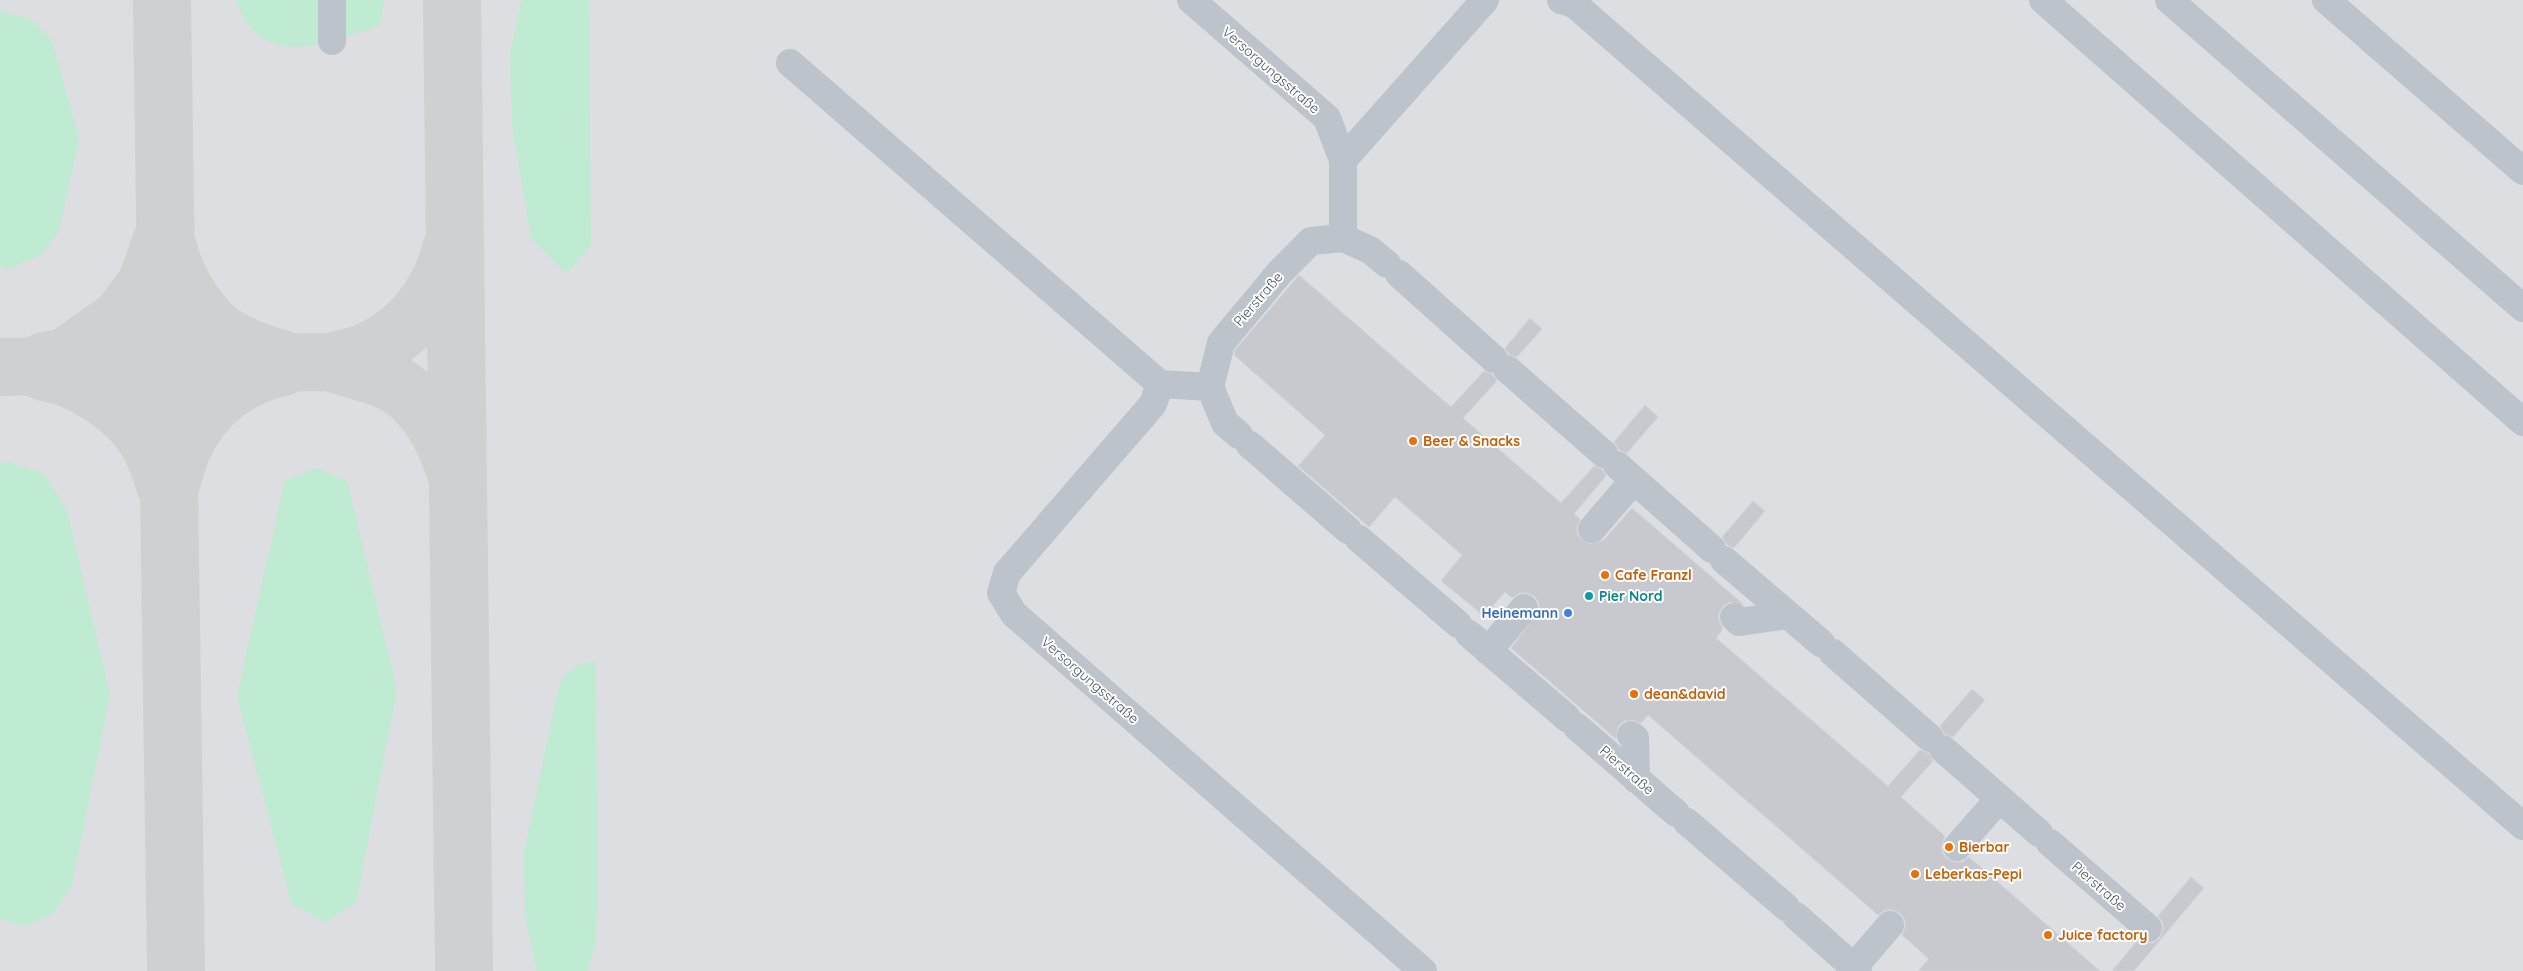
<svg xmlns="http://www.w3.org/2000/svg" width="2523" height="971" font-family="Quicksand,sans-serif">
	<style>
		.airport { fill: #dcdee1 }
		.green { fill: #beebd1 }
		.lines { fill: none; stroke-linecap: round; stroke-linejoin: round }
		.taxiway { stroke: #cfd0d2; stroke-width: 58 }
		.building { fill: #c7c9cf; stroke: #d1d3d8 }
		.minor { stroke: #bcc3cb; stroke-width: 28 }
		.food-dot { fill: #e8710a; stroke: #fff; stroke-width: 2 }
		.culture-dot { fill: #0f9aa8; stroke: #fff; stroke-width: 2 }
		.shop-dot { fill: #3f7fe0; stroke: #fff; stroke-width: 2 }
		.labels { text-anchor: middle; dominant-baseline: central; stroke-width: 4; stroke-linejoin: round; paint-order: stroke }
		.street-label { font-size: 14px; fill: #474f59; stroke: #fff }
		.food-label { font-size: 14px; font-weight: bold; fill: #c56008; stroke: #fff; text-anchor: start }
		.culture-label { font-size: 14px; font-weight: bold; fill: #0d838f; stroke: #fff; text-anchor: start }
		.shop-label { font-size: 14px; font-weight: bold; fill: #366cbe; stroke: #fff; text-anchor: end }
	</style>
	<rect width="100%" height="100%" fill="#efeded"/>
	<path class="airport" d="M0 0H2523V971H0Z"/>
	<path class="green" d="M236 0H384L380 25C326 43 263 73 236 0Z
		M522 0H589L591 246 566 273 531 238 512 125 510 53Z
		M3 12 31 19 51 39 79 138 59 231 42 254 8 269 0 267V13Z
		M6 462 43 473 67 510 110 695 72 885 52 915 24 926 0 919V464Z
		M316 468 347 481 397 690 356 902 325 923 291 903 237 695 285 480Z
		M596 662 598 903 595 947 587 971H537L525 916 524 853 560 681C571 668 580 663 596 662Z"/>
	<g class="lines">
		<path class="taxiway" d="M162 0 176 971
			M452 0 464 971
			M169 250C175 278 200 320 225 336 239 345 266 355 282 359
			M44 361 66 357 121 318 146 284 162 240
			M330 362C349 369 381 376 396 385 428 404 445 439 456 473
			M0 367 330 362C343 358 359 356 371 350 413 330 441 292 452 246
			M44 372C80 377 129 409 147 441 156 455 161 472 166 488
			M173 478C186 421 225 379 283 367"/>
	</g>
	<path class="building" d="M1299 275 1451 407 1484 371 1492 374 1497 381 1463 418 1561 503 1594 466 1602 469 1606 476 1574 514 1580 519 1577 527V534L1582 540 1590 544 1604 540 1632 508 1744 605 1730 602 1723 606 1719 613V621L1723 629 1716 638 1888 786 1920 750 1928 753 1933 761 1901 797 1945 836 1942 844V852L1946 858 1954 862H1962L1969 857 2100 971H1918L1929 959 1902 935 1905 928V920L1900 913 1892 910H1885L1878 915 1648 715 1641 723 1633 720 1624 721 1618 726 1616 739 1511 648 1539 611V603L1534 596 1527 593H1519L1512 598 1505 592 1484 616 1441 581 1462 555 1395 497 1369 527 1298 466 1325 435 1234 355 1235 350Z
		M1530 318 1542 329 1517 357 1509 354 1505 348Z
		M1645 405 1658 417 1627 453 1619 450 1614 442Z
		M1753 501 1765 511 1734 548 1727 545 1722 537Z
		M1972 689 1985 700 1953 737 1945 734 1940 726Z
		M2191 877 2204 888 2134 971H2112L2138 940 2145 943H2153L2160 938 2163 930V923L2158 916Z"/>
	<g class="lines">
		<path class="minor" d="M332 0V41
			M1191 0 1327 118 1343 160V238
			M1561 0 1574 4 2523 826
			M2043 0 2523 422
			M2169 0 2523 308
			M2326 0 2523 171
			M790 63 1160 384
			M1343 160 1485 0
			M1399 274 1494 359
			M1507 369 1604 454
			M1210 387 1160 384 1153 404 1007 573 1001 593 1014 614 1423 971
			M1239 435 1225 423 1210 387 1221 343 1280 272 1311 241 1343 238 1370 250 1387 264
			M1250 445 1348 530
			M1617 465 1712 549
			M1592 529 1634 480
			M1359 539 1458 624
			M1724 560 1821 643
			M1734 617 1739 622 1788 615
			M1469 634 1567 718
			M1488 651 1524 608
			M1833 653 1930 738
			M1577 727 1676 813
			M1631 735 1635 738 1636 779
			M1943 749 2039 833
			M1687 822 1786 907
			M2050 843 2148 928
			M1957 847 1999 799
			M1796 916 1858 971
			M1854 967 1890 925"/>
	</g>
	<g class="food-dot">
		<circle cx="1413" cy="441" r="5"/>
		<circle cx="1605" cy="575" r="5"/>
		<circle cx="1634" cy="694" r="5"/>
		<circle cx="1949" cy="847" r="5"/>
		<circle cx="1915" cy="874" r="5"/>
		<circle cx="2048" cy="935" r="5"/>
	</g>
	<circle class="culture-dot" cx="1589" cy="596" r="5"/>
	<circle class="shop-dot" cx="1568" cy="613" r="5"/>
	<g class="labels">
		<g class="street-label">
			<text transform="translate(1271 70) rotate(41)">Versorgungsstraße</text>
			<text transform="translate(1258 299) rotate(-49)">Pierstraße</text>
			<text transform="translate(1090 680) rotate(41)">Versorgungsstraße</text>
			<text transform="translate(1627 770) rotate(41)">Pierstraße</text>
			<text transform="translate(2099 886) rotate(41)">Pierstraße</text>
		</g>
		<g class="food-label">
			<text x="1423" y="441">Beer &amp; Snacks</text>
			<text x="1615" y="575">Cafe Franzl</text>
			<text x="1644" y="694">dean&amp;david</text>
			<text x="1959" y="847">Bierbar</text>
			<text x="1925" y="874">Leberkas-Pepi</text>
			<text x="2058" y="935">Juice factory</text>
		</g>
		<g class="culture-label">
			<text x="1599" y="596">Pier Nord</text>
		</g>
		<g class="shop-label">
			<text x="1558" y="613">Heinemann</text>
		</g>
	</g>
</svg>
